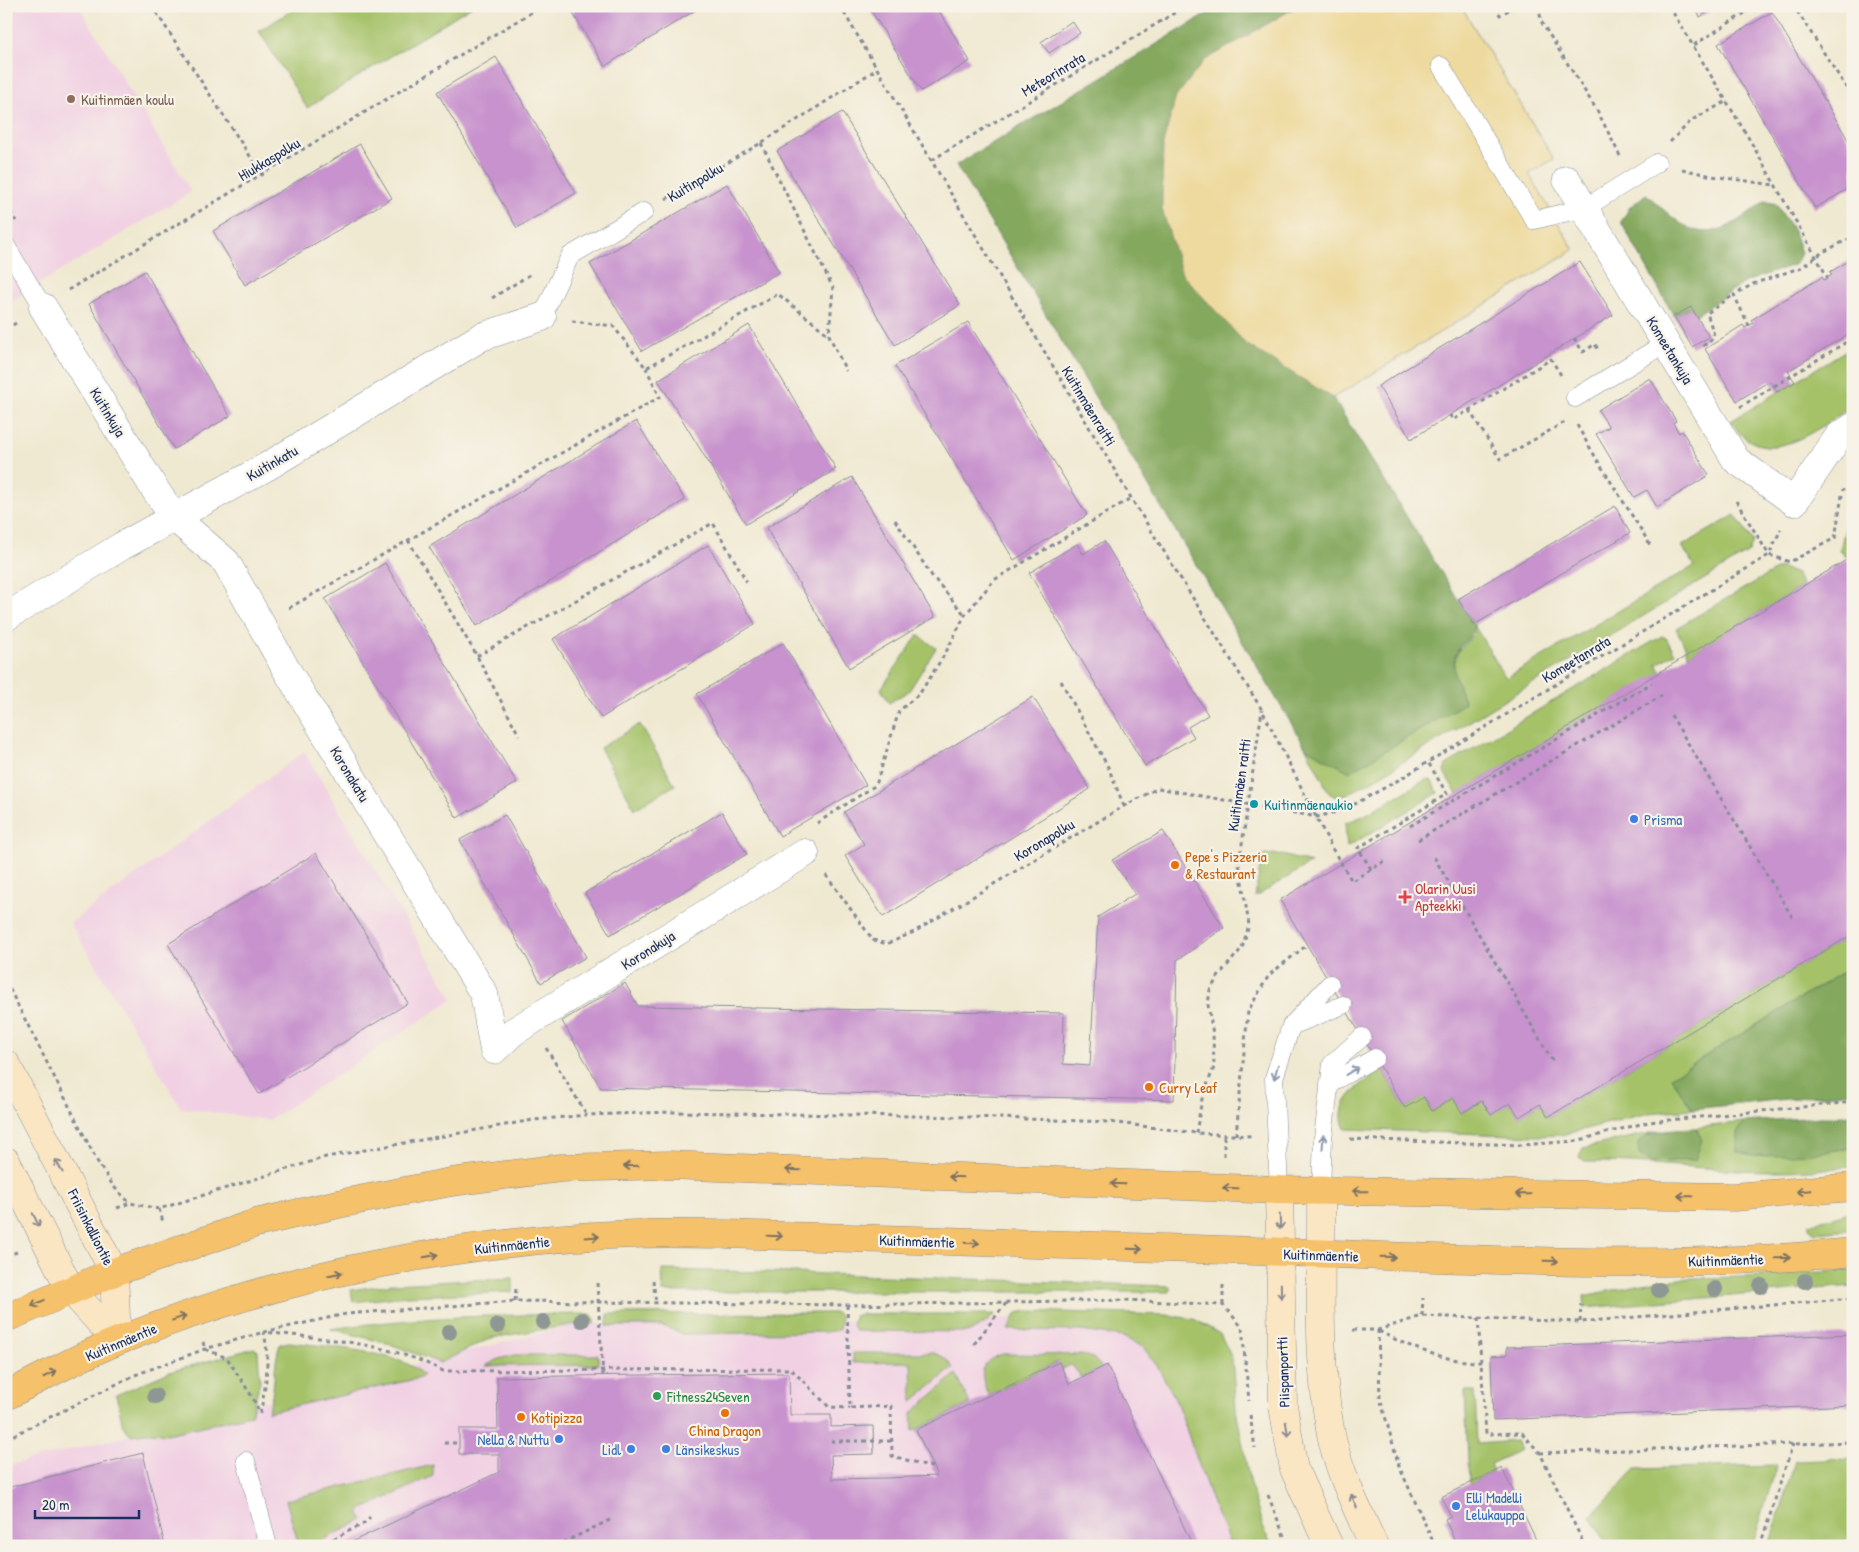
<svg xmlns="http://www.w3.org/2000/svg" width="1859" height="1552" font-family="'Patrick Hand',sans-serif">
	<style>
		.built { fill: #f1d0e3 }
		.green { fill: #a5c269; stroke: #607864 }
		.forest { fill: #84a85d; stroke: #506c5e }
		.sand { fill: #eeda9e; stroke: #84847e }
		.building { fill: #c792cd }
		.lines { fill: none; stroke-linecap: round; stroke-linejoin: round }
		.lane-casing { stroke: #868c98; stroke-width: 19 }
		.street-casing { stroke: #868c98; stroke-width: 29 }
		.secondary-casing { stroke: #868c98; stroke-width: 29 }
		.primary-casing { stroke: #868c98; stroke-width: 29 }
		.path { stroke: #868c98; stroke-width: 3; stroke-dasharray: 4 4; stroke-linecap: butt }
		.lane { stroke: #fff; stroke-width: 18 }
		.street { stroke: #fff; stroke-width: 28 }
		.secondary { stroke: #fbe6c4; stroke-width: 28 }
		.primary { stroke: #f5c16b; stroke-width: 28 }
		.tree { fill: #8e9794 }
		.oneway { stroke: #8d97ae }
		.oneway2 { stroke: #8b8a91 }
		.oneway3 { stroke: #7d7164 }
		.education-dot { fill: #8d6e63; stroke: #f7f3e8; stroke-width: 2 }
		.culture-dot { fill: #0f9aa8; stroke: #f7f3e8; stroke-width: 2 }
		.shop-dot { fill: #3f7fe0; stroke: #f7f3e8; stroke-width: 2 }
		.food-dot { fill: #e8710a; stroke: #f7f3e8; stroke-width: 2 }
		.health-dot { fill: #e0444e; stroke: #f7f3e8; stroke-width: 2 }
		.leisure-dot { fill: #2e9e5b; stroke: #f7f3e8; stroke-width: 2 }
		.labels { text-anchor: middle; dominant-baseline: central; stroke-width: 4.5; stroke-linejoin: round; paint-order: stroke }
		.street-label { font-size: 15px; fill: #1b2f5e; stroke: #f7f3e8 }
		.education-label { font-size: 15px; fill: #785e54; stroke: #f7f3e8; text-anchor: start }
		.culture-label { font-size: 15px; fill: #0d838f; stroke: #f7f3e8; text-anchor: start }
		.shop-label { font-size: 15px; fill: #366cbe; stroke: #f7f3e8; text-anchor: start }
		.food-label { font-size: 15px; fill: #c56008; stroke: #f7f3e8; text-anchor: start }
		.health-label { font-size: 15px; fill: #be3a42; stroke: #f7f3e8; text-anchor: start }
		.leisure-label { font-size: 15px; fill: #27864d; stroke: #f7f3e8; text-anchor: start }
	</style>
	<rect width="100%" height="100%" fill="#f7f3e8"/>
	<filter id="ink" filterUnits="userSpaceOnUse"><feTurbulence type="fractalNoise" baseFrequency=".02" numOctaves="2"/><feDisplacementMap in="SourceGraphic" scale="10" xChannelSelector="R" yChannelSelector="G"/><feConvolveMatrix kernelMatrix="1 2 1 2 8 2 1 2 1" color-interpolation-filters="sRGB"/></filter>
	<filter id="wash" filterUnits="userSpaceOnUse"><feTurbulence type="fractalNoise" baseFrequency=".0096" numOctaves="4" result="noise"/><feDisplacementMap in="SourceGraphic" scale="20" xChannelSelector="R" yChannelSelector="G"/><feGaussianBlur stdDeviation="1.12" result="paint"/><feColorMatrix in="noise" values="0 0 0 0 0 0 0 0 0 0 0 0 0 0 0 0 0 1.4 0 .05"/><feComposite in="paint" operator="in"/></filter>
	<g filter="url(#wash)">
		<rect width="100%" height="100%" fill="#f0e9d2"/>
		<path class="built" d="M6 6H79L191 192 6 304Z
			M304 752 453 999 269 1120 181 1108 70 923Z
			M1092 1317 1151 1342 1250 1546H6V1466L577 1324Z"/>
		<path class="green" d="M299 6H472L307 108 259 31Z
			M1853 346V406C1824 424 1777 465 1743 436 1738 433 1735 426 1731 421Z
			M1853 497V546L1851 548 1853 552 1845 557 1840 549Z
			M1735 515 1753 541 1749 552 1370 782 1347 794 1336 797 1329 793 1306 748 1351 772 1453 668 1458 651 1474 634V625L1506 678 1694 566 1682 546Z
			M1781 567 1796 574 1803 586 1689 655 1676 628Z
			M918 635 936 648 909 691 889 703 881 689Z
			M1662 636 1666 638 1675 653 1657 664 1661 672 1457 794 1444 772 1446 765Z
			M640 724 675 785 635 809 600 748Z
			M1427 779 1432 781 1438 793 1347 847 1345 823 1363 816Z
			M1278 854 1311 863 1255 897 1262 855Z
			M1853 934V966L1671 1077 1692 1109 1649 1113 1561 1135 1537 1136 1345 1129C1332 1100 1363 1083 1382 1070L1405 1108 1424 1097 1432 1111 1453 1098 1462 1113 1482 1101 1510 1103 1519 1117 1540 1104 1548 1117Z
			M1743 1122 1737 1133 1767 1155 1853 1148V1167C1827 1169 1802 1171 1776 1171 1712 1171 1648 1161 1584 1162L1579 1157 1583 1148 1659 1131 1646 1135 1701 1140 1696 1128Z
			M1853 1211V1230L1815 1233 1809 1228V1224Z
			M662 1270 767 1272 1170 1286V1292H663Z
			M1853 1270V1286L1584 1308 1583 1296 1653 1282 1689 1278 1744 1277Z
			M513 1278V1292L407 1296 353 1302 351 1290 392 1284Z
			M1027 1311 1165 1315 1194 1319 1220 1334 1232 1358 1236 1409 1250 1484 1263 1527 1272 1546H1231L1217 1515 1175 1398 1157 1366 1143 1347 1123 1337 1081 1331 1008 1330 1017 1313Z
			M836 1313 841 1317 839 1330 825 1332 682 1334 663 1326H607L608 1314Z
			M591 1314 594 1317V1324H577L491 1338 440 1363 390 1344 331 1329C418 1316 504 1315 591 1314Z
			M861 1314H995L985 1323 970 1332 855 1331 852 1325 854 1316Z
			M289 1342C320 1346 403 1351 423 1375L420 1378 268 1412C276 1388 273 1365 280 1344Z
			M254 1348 258 1351 260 1382 251 1415 167 1434 154 1432 131 1435 123 1426 116 1395 169 1372Z
			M853 1353H934L945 1358 953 1368 912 1402 911 1362 853 1363Z
			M1003 1354 1082 1355 1093 1358 1102 1368 1081 1378 1073 1366 1069 1365 1062 1369 1058 1362 988 1395C980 1374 978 1362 1003 1354Z
			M515 1355H598V1365L485 1366 499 1359Z
			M956 1374 970 1404 913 1431 912 1413Z
			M1465 1391H1475L1477 1444 1516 1441 1521 1450 1490 1464 1493 1472 1469 1484Z
			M1853 1459V1546H1769L1795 1461Z
			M433 1465V1476L359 1511 363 1520 311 1546H299L286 1500Z
			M1777 1465 1752 1546H1608L1591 1516 1636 1469Z"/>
		<path class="forest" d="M1220 6H1298L1204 61 1246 344 1333 398 1474 625C1473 638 1464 640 1458 650 1448 667 1459 686 1465 703L1350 772 1306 748 956 165Z
			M1646 194C1656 202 1665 212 1676 220 1711 247 1736 222 1765 201L1776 204 1794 232 1801 253 1796 264 1745 282 1696 315 1691 307 1674 316 1621 222 1630 207Z
			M1853 966V1092L1692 1109 1671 1077Z
			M1853 1115V1148C1825 1151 1761 1162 1737 1151V1133L1743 1122Z
			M1696 1128 1702 1140 1695 1160 1651 1162 1639 1155 1638 1142C1655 1128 1675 1129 1696 1128Z"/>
		<path class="sand" d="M1298 6H1461L1554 159 1529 174 1574 250 1333 398 1246 344 1182 274 1162 209 1163 144 1176 97 1204 61Z"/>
		<g id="blocks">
			<path class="building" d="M582 6H702L605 66 572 12Z
				M868 6H936L970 61 921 91Z
				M1694 6H1718L1700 17Z
				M1772 12 1853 148V186L1815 208 1718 44Z
				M1072 21 1080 33 1049 53 1041 42Z
				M496 57 576 193 517 228 437 92Z
				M842 112 960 305 895 345 777 151Z
				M360 144 392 198 245 285 213 231Z
				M727 184 779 272 642 351 590 264Z
				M1853 258V339L1850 333 1788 371 1795 382 1777 392 1770 381 1737 401 1705 349 1743 325 1745 328 1753 323 1751 320 1822 277 1824 280 1832 275 1830 272Z
				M1580 262 1613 315 1411 439 1378 386Z
				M145 271 230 416 174 449 89 304Z
				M1691 307 1709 337 1692 347 1674 316Z
				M968 322 1087 515 1014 560 895 366Z
				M749 325 836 469 746 524 658 380Z
				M1650 378 1676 421 1673 423 1679 433 1682 431 1709 475 1657 507 1647 490 1634 497 1596 434 1609 427 1598 410Z
				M636 421 685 500 477 626 429 547Z
				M852 477 935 617 849 668 766 528Z
				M1615 506 1630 533 1474 625 1458 599Z
				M1104 541 1208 715 1188 727 1194 737 1145 766 1029 573 1077 544 1083 554Z
				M708 545 755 624 601 718 553 639Z
				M1853 556V934L1548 1117 1540 1104 1519 1117 1510 1103 1491 1115 1482 1101 1462 1113 1453 1098 1432 1111 1424 1097 1405 1108 1280 900Z
				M385 563 517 783 457 818 325 599Z
				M783 643 866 785 780 836 697 694Z
				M1033 697 1090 789 883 917 845 856 864 844 844 812Z
				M722 812 747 854 610 935 585 893Z
				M505 815 586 957 541 983 460 840Z
				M1163 831 1224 928 1177 960 1174 1100 601 1088 562 1021 625 983 638 1006 1064 1013 1063 1064 1090 1066 1098 917 1135 894 1112 860Z
				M316 853 408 1003 259 1094 168 944Z
				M1853 1334V1405L1493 1420 1491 1356 1507 1355V1347Z
				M1059 1362 1069 1384 1107 1365 1193 1546H343L499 1472V1454H459V1429H498L497 1377 789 1373 790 1415H831V1427L873 1426 874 1454 831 1455 832 1479 885 1478 937 1476 916 1430Z
				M143 1453 165 1546H6V1488Z
				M1502 1468 1539 1546H1457L1445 1519 1451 1516 1441 1497Z"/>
		</g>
	</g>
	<g filter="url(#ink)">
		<use href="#blocks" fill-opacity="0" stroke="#868c98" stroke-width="1"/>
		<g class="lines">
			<g class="lane-casing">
				<path id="lane" d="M1441 66 1534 220 1585 208 1657 163
					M6 246 43 307
					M542 317 570 256 644 212
					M1575 398 1666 343
					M1294 1025 1343 1005
					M1329 1084 1375 1058
					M1279 1190 1274 1078 1291 1026 1330 984
					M1321 1190 1323 1138 1332 1064 1362 1037
					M246 1461 268 1546"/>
			</g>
			<g class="street-casing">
				<path id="street" d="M1567 180 1736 460 1794 502 1839 436 1853 427
					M43 307 154 488 174 517 226 562 286 669 484 994 494 1050
					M6 617 122 546 268 466 481 337 542 317
					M494 1050 513 1032 805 853"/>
			</g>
			<g class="secondary-casing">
				<path id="secondary" d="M6 1064 114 1272 117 1341
					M6 1161 70 1289 117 1341
					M1279 1190 1283 1406 1294 1469 1329 1546
					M1321 1190C1322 1269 1316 1351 1330 1429 1337 1469 1357 1508 1374 1546"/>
			</g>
			<g class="primary-casing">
				<path id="primary" d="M6 1318 114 1272 256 1223 338 1204 451 1182 561 1168 669 1165 1279 1190 1734 1197 1853 1187
					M6 1396C43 1377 80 1356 118 1341 281 1275 460 1240 635 1234 666 1233 696 1234 726 1234 892 1240 1058 1246 1224 1250 1434 1256 1644 1273 1853 1252"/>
			</g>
			<path class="path" d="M152 6 263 176
				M840 6 1131 498 1262 710 1333 850 1352 881 1385 861
				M1495 6 1500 15 1516 6
				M1538 6 1542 23 1598 112 1620 156
				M1669 6 1748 137 1828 278
				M1791 6 1799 14 1853 98
				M1694 45 1748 11 1761 6
				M1670 142 1692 120 1727 101
				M761 143 833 288 829 335 846 371
				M932 160 1186 6
				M1682 169 1712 176 1774 185
				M666 199 761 143 877 69
				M6 205 16 221
				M68 290 542 6
				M492 298 531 274
				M572 321 613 326 646 368 778 294 829 335
				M1749 326 1734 295 1753 284 1802 267 1823 252 1853 237
				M6 329 16 323
				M1574 338 1583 352 1595 344 1599 351
				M1703 346 1711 340 1714 335 1707 313 1734 295
				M1740 407 1853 338
				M1469 410 1500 459 1565 422
				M1450 415 1453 420 1551 359 1561 375
				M1577 425C1600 467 1627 506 1652 548
				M1736 501 1769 555 1790 562 1835 538 1843 489
				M895 520 932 576 965 615
				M408 540 477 656 519 735
				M289 608 660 397 646 368
				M477 656 713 523 747 582
				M1061 681 1108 767 1124 806
				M1671 715 1794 920
				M817 823 876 785 899 711 920 693 946 652 965 615 994 580 1131 498
				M1410 826 1652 683
				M1418 840 1663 695
				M1434 857 1553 1062
				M1371 869 1358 848 1447 794 1428 762
				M826 875 873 940 887 944 914 932 1124 806 1158 788 1317 817 1344 810 1395 782 1769 555 1781 529
				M6 982 97 1161 114 1187 130 1203 159 1209 326 1157 533 1120 587 1115 672 1112 971 1117 1110 1122 1196 1133 1251 1136
				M546 1048 587 1115
				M1196 1133 1202 1099 1214 1067 1213 1034 1208 1005 1210 990 1220 974 1242 948 1249 925 1239 864 1262 710
				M1236 1135 1248 1011 1269 975 1307 945
				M1350 1139 1521 1145 1576 1141 1648 1122 1853 1102
				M1224 1156V1134
				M117 1208 130 1203
				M159 1209 163 1222
				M6 1256 17 1252
				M653 1280 656 1303
				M597 1283 603 1376
				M515 1301 516 1287
				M847 1305 850 1408 891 1406 892 1456 932 1467
				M1223 1305V1282
				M1422 1316 1423 1298
				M1478 1318 1486 1434 1522 1433 1540 1453 1585 1546
				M1580 1322 1581 1304
				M1353 1330H1378L1422 1316 1580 1322 1853 1298
				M1378 1330 1380 1398 1399 1466 1435 1546
				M1379 1331C1408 1347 1447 1362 1481 1362
				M203 1342 205 1349 227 1358 253 1398 259 1412
				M974 1344 1007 1302
				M260 1414C266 1386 270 1361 264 1332 324 1339 388 1342 443 1371L791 1369 829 1407 850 1408
				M1250 1415 1255 1448
				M6 1439 135 1375 205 1349 264 1332 346 1314 515 1301 847 1305 1126 1300 1223 1305 1242 1327 1249 1401
				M831 1441H892
				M444 1443H459
				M1540 1453 1853 1442
				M1268 1495 1288 1546
				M319 1546 363 1524 370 1517
				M556 1546 612 1519
				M1760 1546 1793 1444"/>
			<use href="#lane" class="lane"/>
			<use href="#street" class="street"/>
			<use href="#secondary" class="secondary"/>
			<use href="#primary" class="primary"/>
		</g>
		<g class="tree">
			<circle cx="1805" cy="1281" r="8"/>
			<circle cx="1761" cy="1286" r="8"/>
			<circle cx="1715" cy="1289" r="8"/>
			<circle cx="1659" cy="1290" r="8"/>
			<circle cx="582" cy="1320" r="8"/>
			<circle cx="543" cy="1322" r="8"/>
			<circle cx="498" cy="1326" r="8"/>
			<circle cx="449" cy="1332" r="8"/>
			<circle cx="155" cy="1396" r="8"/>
		</g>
		<defs><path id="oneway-shaft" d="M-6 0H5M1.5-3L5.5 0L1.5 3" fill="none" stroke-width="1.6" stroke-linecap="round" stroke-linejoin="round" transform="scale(1.25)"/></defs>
		<g class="oneway">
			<use href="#oneway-shaft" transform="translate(1352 1071) rotate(-31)"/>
			<use href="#oneway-shaft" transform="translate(1276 1072) rotate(105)"/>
			<use href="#oneway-shaft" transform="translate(1323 1142) rotate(-86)"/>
		</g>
		<g class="oneway2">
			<use href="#oneway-shaft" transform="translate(59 1166) rotate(-119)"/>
			<use href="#oneway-shaft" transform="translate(36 1220) rotate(64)"/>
			<use href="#oneway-shaft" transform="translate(1280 1222) rotate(88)"/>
			<use href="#oneway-shaft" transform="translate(1281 1291) rotate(89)"/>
			<use href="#oneway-shaft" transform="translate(1287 1429) rotate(80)"/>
			<use href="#oneway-shaft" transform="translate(1354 1501) rotate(-113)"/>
		</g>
		<g class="oneway3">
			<use href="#oneway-shaft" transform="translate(631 1166) rotate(178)"/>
			<use href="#oneway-shaft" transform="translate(793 1170) rotate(-178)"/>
			<use href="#oneway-shaft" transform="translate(956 1177) rotate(-178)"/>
			<use href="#oneway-shaft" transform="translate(1118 1184) rotate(-178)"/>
			<use href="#oneway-shaft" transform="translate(1230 1188) rotate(-178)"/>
			<use href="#oneway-shaft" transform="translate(1360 1191) rotate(-179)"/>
			<use href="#oneway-shaft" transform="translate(1804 1191) rotate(175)"/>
			<use href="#oneway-shaft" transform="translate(1523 1194) rotate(-179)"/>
			<use href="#oneway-shaft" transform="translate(1685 1196) rotate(-179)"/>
			<use href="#oneway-shaft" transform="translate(775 1236) rotate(2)"/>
			<use href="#oneway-shaft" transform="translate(592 1237) rotate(-4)"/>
			<use href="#oneway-shaft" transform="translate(972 1243) rotate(2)"/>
			<use href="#oneway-shaft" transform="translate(1135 1249) rotate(2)"/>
			<use href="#oneway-shaft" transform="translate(431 1256) rotate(-10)"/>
			<use href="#oneway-shaft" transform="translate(1388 1257) rotate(1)"/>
			<use href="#oneway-shaft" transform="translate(1783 1258) rotate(-2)"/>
			<use href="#oneway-shaft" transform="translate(1551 1261) rotate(1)"/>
			<use href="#oneway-shaft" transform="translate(335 1274) rotate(-12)"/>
			<use href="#oneway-shaft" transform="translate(38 1303) rotate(156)"/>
			<use href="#oneway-shaft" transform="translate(179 1318) rotate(-20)"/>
			<use href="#oneway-shaft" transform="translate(50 1374) rotate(-26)"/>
		</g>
	</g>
	<circle class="education-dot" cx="71" cy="99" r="5"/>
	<circle class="culture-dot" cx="1254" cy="804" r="5"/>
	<g class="shop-dot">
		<circle cx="1634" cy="819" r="5"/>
		<circle cx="559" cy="1439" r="5"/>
		<circle cx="631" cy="1449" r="5"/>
		<circle cx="666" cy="1449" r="5"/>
		<circle cx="1456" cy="1506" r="5"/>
	</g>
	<g class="food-dot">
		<circle cx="1175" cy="865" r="5"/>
		<circle cx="1149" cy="1087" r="5"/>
		<circle cx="725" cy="1413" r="5"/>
		<circle cx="521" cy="1417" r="5"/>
	</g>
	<path class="health-dot" d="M1402.5 889.5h5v5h5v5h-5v5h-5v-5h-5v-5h5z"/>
	<circle class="leisure-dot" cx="657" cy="1396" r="5"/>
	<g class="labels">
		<g class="street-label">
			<text transform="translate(1053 74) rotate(-31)">Meteorinrata</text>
			<text transform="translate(269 159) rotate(-31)">Hiukkaspolku</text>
			<text transform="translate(695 182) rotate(-31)">Kuitinpolku</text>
			<text transform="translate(1670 350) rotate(59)">Komeetankuja</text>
			<text transform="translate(1089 406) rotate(59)">Kuitinmäenraitti</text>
			<text transform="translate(108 412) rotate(59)">Kuitinkuja</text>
			<text transform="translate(272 463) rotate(-30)">Kuitinkatu</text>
			<text transform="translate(1576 659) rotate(-31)">Komeetanrata</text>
			<text transform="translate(350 774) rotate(59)">Koronakatu</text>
			<text transform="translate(1239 785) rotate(-82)">Kuitinmäen raitti</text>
			<text transform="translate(1044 840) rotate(-31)">Koronapolku</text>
			<text transform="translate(648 950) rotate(-32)">Koronakuja</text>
			<text transform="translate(91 1227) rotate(63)">Friisinkalliontie</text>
			<text transform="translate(917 1241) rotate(2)">Kuitinmäentie</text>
			<text transform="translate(512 1245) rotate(-6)">Kuitinmäentie</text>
			<text transform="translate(1321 1255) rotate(2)">Kuitinmäentie</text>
			<text transform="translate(1726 1260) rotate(-2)">Kuitinmäentie</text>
			<text transform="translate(121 1342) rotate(-23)">Kuitinmäentie</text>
			<text transform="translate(1283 1372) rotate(-92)">Piispanportti</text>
		</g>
		<g class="education-label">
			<text x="81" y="99">Kuitinmäen koulu</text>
		</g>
		<g class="culture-label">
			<text x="1264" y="804">Kuitinmäenaukio</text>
		</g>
		<g class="shop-label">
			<text x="1644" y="819">Prisma</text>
			<text x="549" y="1439" text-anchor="end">Nella &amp; Nuttu</text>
			<text x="621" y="1449" text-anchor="end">Lidl</text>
			<text x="676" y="1449">Länsikeskus</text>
			<text x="1466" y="1497">Elli Madelli<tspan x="1466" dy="17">Lelukauppa</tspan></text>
		</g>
		<g class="food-label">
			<text x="1185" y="856">Pepe's Pizzeria<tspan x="1185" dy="17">&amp; Restaurant</tspan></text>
			<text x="1159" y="1087">Curry Leaf</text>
			<text x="531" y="1417">Kotipizza</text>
			<text x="725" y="1430" text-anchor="middle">China Dragon</text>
		</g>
		<g class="health-label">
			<text x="1415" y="888">Olarin Uusi<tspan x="1415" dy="17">Apteekki</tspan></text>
		</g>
		<g class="leisure-label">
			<text x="667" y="1396">Fitness24Seven</text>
		</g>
	</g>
	<rect width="1859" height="1552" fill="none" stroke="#f7f3e8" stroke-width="25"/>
	<path d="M35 1510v8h104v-8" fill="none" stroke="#1b2f5e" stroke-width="2.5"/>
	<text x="42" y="1510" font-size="15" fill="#1b2f5e" stroke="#f7f3e8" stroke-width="4" paint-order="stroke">20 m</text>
</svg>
